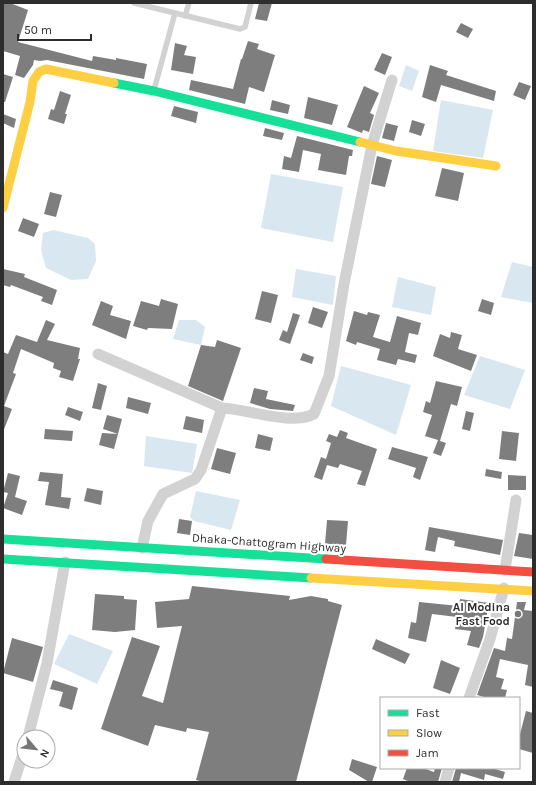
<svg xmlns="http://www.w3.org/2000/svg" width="536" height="785" font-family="Karla,sans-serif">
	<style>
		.water { fill: #d8e7f0 }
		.building { fill: #7e7e7e }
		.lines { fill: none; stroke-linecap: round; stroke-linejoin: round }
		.lane { stroke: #d2d2d2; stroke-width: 5.5 }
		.street { stroke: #d2d2d2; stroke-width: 11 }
		.fast { stroke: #16e098; stroke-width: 9 }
		.slow { stroke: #ffcf43; stroke-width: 9 }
		.jam { stroke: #f24e42; stroke-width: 9 }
		.poi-dot { fill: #767676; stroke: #fff; stroke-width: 1.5 }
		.labels { text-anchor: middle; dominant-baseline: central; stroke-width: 4; stroke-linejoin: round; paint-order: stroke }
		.street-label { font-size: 12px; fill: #2d2d2d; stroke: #fff }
		.poi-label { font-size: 12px; font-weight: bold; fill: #2d2d2d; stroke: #fff; text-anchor: end }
	</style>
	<rect width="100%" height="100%" fill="#fff"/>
	<path class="water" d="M406 65 419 71 412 91 399 86Z
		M441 100 493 110 483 158 433 151Z
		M271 174 343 187 333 242 261 228Z
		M53 230 88 238 95 244 96 261 88 279 71 280 46 268 41 250 43 233Z
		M512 262 533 267V303L501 297Z
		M296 269 336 276 333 305 292 297Z
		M398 277 436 287 431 315 392 307Z
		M179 320H196L205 327 201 345 173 339Z
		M480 356 525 370 510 409 464 395Z
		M341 366 411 385 396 435 331 406Z
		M146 436 197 444 192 473 144 466Z
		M196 491 240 500 231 530 194 521 190 517Z
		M69 634 113 651 97 684 54 664Z"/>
	<path class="building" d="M3 3H10L28 10 18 42 92 61 93 56 116 60V58L147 64 144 79 47 60 40 61 34 60 33 65 24 78 15 75 20 56 3 51Z
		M259 3H272L267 21 255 19Z
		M461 23 473 29 468 38 456 32Z
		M248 41 259 44 257 49 275 55 264 92 249 87 245 104 189 90 191 80 233 89 241 59H242Z
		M175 43 187 46 184 55 196 57 193 74 171 70Z
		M382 53 392 57 385 75 374 70Z
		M430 65 448 71 446 75 496 91 494 101 441 85 436 102 422 97Z
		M3 74 13 77 5 102H3Z
		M519 82 531 86 525 100 513 95Z
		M364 86 379 93 370 113 374 115 369 132 363 130 362 133 347 127Z
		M60 91 71 95 65 114H67L64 124 48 119 51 109 54 110Z
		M308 97 338 105 332 125 304 118Z
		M272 100 290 105 288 114 270 110Z
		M174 106 198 112 196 123 171 116Z
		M3 114 16 119 14 128 3 123Z
		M412 120 425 124 421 136 409 132Z
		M386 123 398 126 394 141 382 138Z
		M265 128 284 133 282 140 263 136Z
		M297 136 353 150 352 156H349L346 175 318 170 321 154 303 150 299 172 282 169 284 156 291 158Z
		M377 156 392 160 385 187 371 184Z
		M442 168 464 173 458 201 435 196Z
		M50 192 62 195 56 217 44 214Z
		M23 218 39 224 34 237 18 231Z
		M3 269 25 274 24 277 57 290 52 305 41 301 43 297 11 285 10 287 3 285Z
		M262 291 278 295 271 323 255 319Z
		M161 299 178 304 172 329 148 328 147 330 133 326 141 301 159 306Z
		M482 299 494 303 491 315 478 311Z
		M101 301 113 306 110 315 131 321 126 339 92 325Z
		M313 307 328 312 322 328 308 323Z
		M354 311 367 315 368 312 380 315 373 337 390 342 397 316 421 323 418 335 409 333 405 352 417 355 415 363 398 359 396 365 377 360 380 349 357 342 356 345 346 341Z
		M293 313 300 315 290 344 279 340 283 330 287 332Z
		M46 320 55 324 47 340 80 348 78 359H80L73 381 59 377 61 371 53 368 54 363 21 349 13 373 16 374 4 406 12 409 3 432V352L8 354 16 335 37 342Z
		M451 332 462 335 458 349 477 355 471 371 433 356 440 334 450 338Z
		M217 340 241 348 223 401 188 386 201 345 215 347Z
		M303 353 314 357 312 364 300 360Z
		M436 381 462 387 457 406 451 404 440 441 446 443 441 456 433 453 438 440 425 436 432 415 423 412 426 401 430 403Z
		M98 383 107 386 101 410 92 408Z
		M254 388 268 391 266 399 295 405 293 411 270 409 250 403Z
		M128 397 151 403 148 414 126 408Z
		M68 407 83 412 80 421 65 415Z
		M466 411 474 413 470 431 462 429Z
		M107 415 122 419 118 434 103 429Z
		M186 416 204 420 202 433 183 429Z
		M45 429 73 431 72 441 44 439Z
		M340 430 348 433 346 438 377 449 365 486 357 484 362 471 340 464 338 468 327 465 322 480 314 477 321 457 326 459 331 443 326 441 329 434 337 437Z
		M502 431 519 433 516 461 499 459Z
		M102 433 118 434 114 449 99 445Z
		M258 434 273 438 270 451 255 448Z
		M392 447 428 457 420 480 413 477 416 468 388 459Z
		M217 448 236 453 230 474 211 469Z
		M486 469 502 472 501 479 485 476Z
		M40 472 63 474 61 497 71 498 69 509 45 505 49 482 38 481Z
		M8 473 20 476 15 497 27 501 22 515 3 508 8 493 3 492Z
		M508 475 526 476V490H508Z
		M87 488 103 491 101 505 84 501Z
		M179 519 192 521 190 535 177 533Z
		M327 520 348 521 346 545 325 544Z
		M429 527 503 540 500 555 454 546 455 541 438 537 435 552 425 550Z
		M519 533 533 535V559L514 556Z
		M192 586 290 596 289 600 311 596 328 599V601L342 605 296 782H204L196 780 209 732 187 728 186 732 155 725 148 746 101 729 132 637 160 646 142 696 163 703 182 626 157 628 155 602 189 599Z
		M95 594 124 596V599L137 600 135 630 115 632 92 630Z
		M460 599 489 603 483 637 479 648 467 645 471 631 455 629 457 617 432 614 426 642 408 638 411 622 416 623 419 602 459 606Z
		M517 602H526L524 610 533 611V687L525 685 528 665 500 659 496 677 504 679 501 689 507 690 505 698H488L477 695 494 648 505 651 507 638 512 639Z
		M12 638 43 647 33 682 3 673Z
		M376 639 410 654 405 664 372 649Z
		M441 660 460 668 450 694 433 688Z
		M53 680 78 688 72 710 59 706 63 692 50 689Z
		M526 711 533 713V753L519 749V738Z
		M352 759 377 767 372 782H369L349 770Z
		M407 768H423L434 772 435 768H442L438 782H410L403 779Z
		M456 768H492L505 772 503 779 485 774 484 780 461 773 459 782H452Z"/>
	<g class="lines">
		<path class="lane" d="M134 3 240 29 245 27 251 3
			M185 16 189 3
			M154 90 175 13"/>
		<path class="street" d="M98 354 222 408
			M142 548 148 521 163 494 195 479 201 470 222 408C249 409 290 426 314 414L329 376 344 284 372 145 392 80
			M505 570 516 500
			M469 698 490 639 504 588
			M28 737 47 663 65 562
			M14 782 24 751
			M445 782 449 768"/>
		<path class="fast" d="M114 83 154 91 360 142
			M3 539 326 559
			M3 559 311 578"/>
		<path class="slow" d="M360 142 396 151 496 166
			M3 208 30 102 33 81 39 72 46 69 114 83
			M311 578 533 591"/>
		<path class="jam" d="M326 559 533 572"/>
	</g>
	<circle class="poi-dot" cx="518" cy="614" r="4"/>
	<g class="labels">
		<g class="street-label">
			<text transform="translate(269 543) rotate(4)">Dhaka-Chattogram Highway</text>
		</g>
		<g class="poi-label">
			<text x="510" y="607">Al Modina<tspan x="510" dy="14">Fast Food</tspan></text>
		</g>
	</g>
	<rect width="536" height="785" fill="none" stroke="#2d2d2d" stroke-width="8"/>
	<rect x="380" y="697" width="140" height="72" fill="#ffffff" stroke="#ababab"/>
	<rect x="388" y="710" width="20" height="6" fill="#16e098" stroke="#ababab"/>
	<text x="416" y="717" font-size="12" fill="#2d2d2d">Fast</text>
	<rect x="388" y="730" width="20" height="6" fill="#ffcf43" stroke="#ababab"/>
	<text x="416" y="737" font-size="12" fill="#2d2d2d">Slow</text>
	<rect x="388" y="750" width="20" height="6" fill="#f24e42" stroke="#ababab"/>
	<text x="416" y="757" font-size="12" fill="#2d2d2d">Jam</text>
	<g transform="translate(36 749) rotate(118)"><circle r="19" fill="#ffffff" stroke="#ababab"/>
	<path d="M0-3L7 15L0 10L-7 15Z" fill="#767676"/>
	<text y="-6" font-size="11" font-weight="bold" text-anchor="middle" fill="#2d2d2d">N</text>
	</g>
	<path d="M18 34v6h73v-6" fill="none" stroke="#2d2d2d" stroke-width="2"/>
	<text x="24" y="34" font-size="12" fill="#2d2d2d" stroke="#ffffff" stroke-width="3" paint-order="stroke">50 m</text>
</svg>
